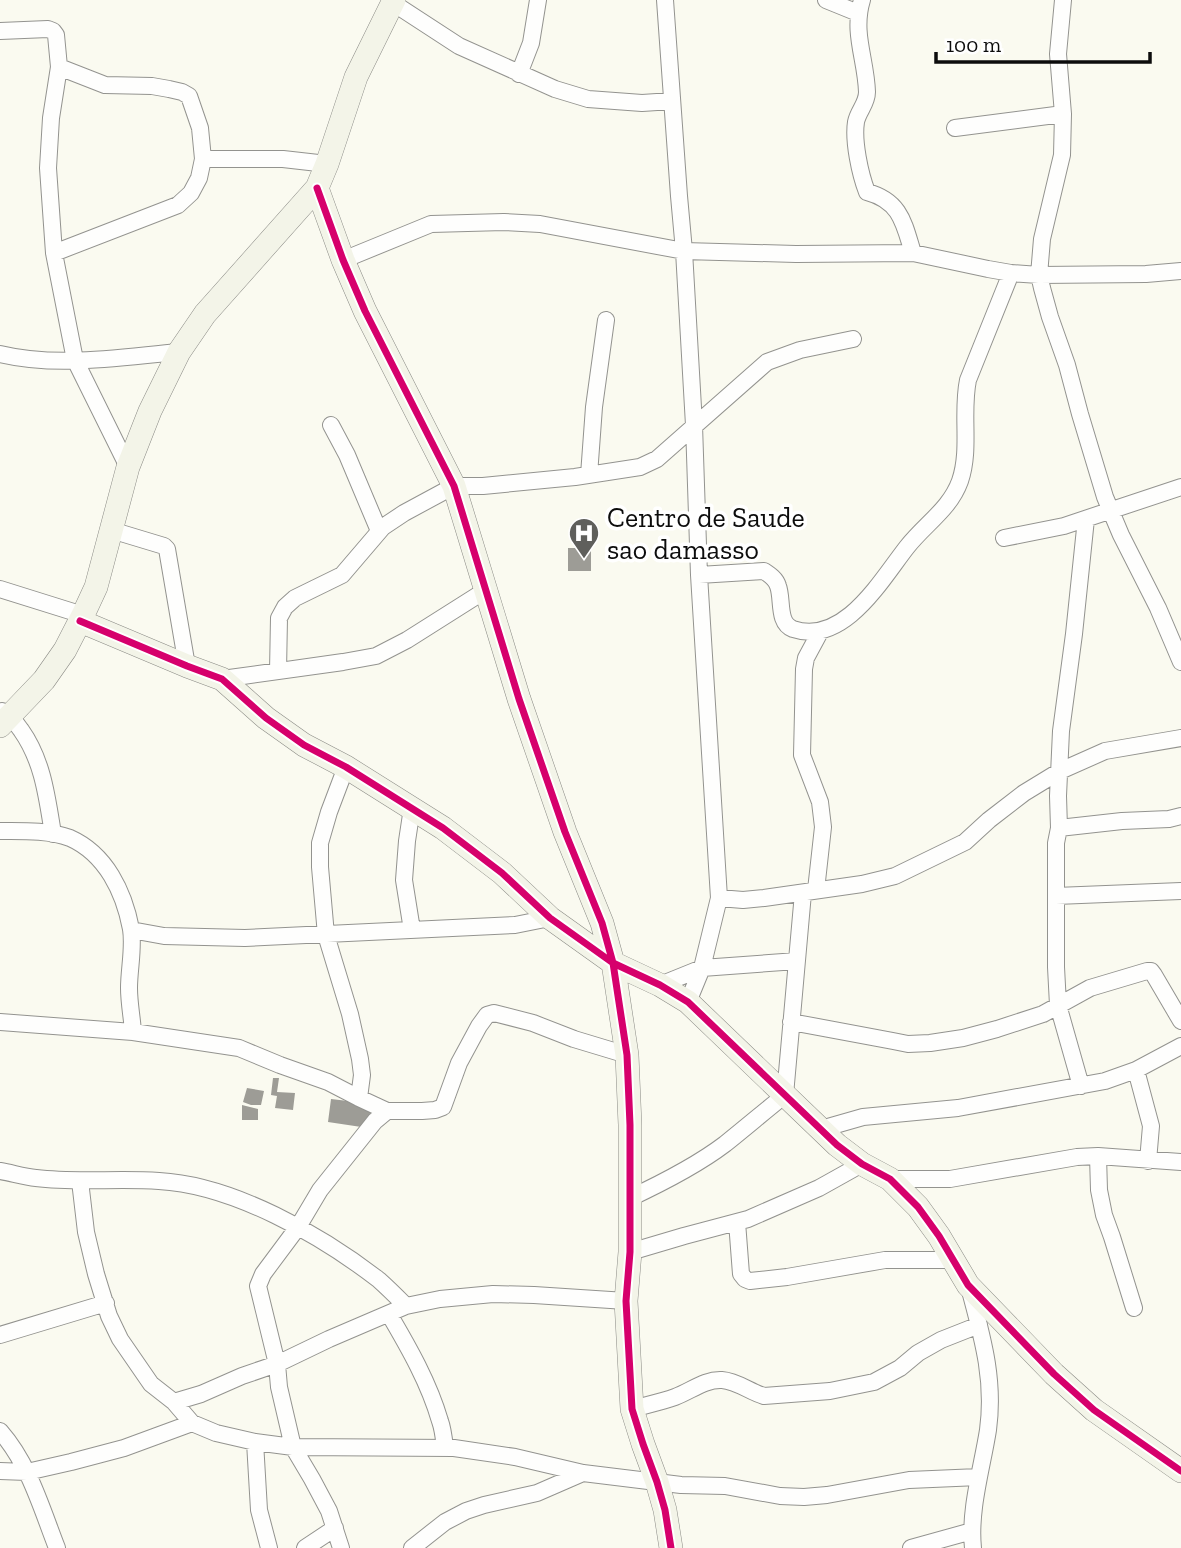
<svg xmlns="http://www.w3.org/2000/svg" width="1181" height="1548" font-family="'Zilla Slab',serif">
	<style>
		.building { fill: #9d9c96 }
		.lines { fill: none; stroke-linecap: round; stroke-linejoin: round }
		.street-casing { stroke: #93938f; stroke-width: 18 }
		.secondary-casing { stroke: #8a8a85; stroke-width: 24 }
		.street { stroke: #fefefd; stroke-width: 16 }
		.secondary { stroke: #f3f4e8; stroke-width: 23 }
		.cycleway-casing { stroke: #fff; stroke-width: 11 }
		.cycleway { stroke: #d6006c; stroke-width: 7 }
		.labels { text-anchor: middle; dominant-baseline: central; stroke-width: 7; stroke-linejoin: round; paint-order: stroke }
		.poi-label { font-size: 28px; fill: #0c0c0c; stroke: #fff; text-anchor: start }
	</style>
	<rect width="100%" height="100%" fill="#fafaf0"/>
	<path class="building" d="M568 548H591V571H568Z
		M273 1078H279L277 1092 295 1093 293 1110 275 1108 277 1096 271 1095Z
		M247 1088 264 1091 261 1105H251L243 1102Z
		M331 1099 348 1101 349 1099 372 1112 368 1128 328 1122Z
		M242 1105 258 1109V1120H242Z"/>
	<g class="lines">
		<g class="street-casing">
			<path id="street" d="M665 0 679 196 684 251 694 425 699 575 719 898 702 968 688 1002
				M826 0 858 13
				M862 0C852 33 866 59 867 92 867 104 858 111 856 122 853 141 860 174 867 192 901 201 904 224 913 253
				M1063 0 1058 54 1063 114 1062 155 1042 239 1039 275 1042 288 1050 317 1067 365 1080 414 1105 497 1121 535 1158 608 1181 662
				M393 3 459 46 555 89 588 99 642 103 672 101
				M0 31 48 29 53 31 56 35 59 67 51 118 48 168 54 253 75 360 128 467
				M519 74 531 43 538 0
				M955 128 1063 114
				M203 159H283L327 164
				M54 253 178 205 191 193 199 178 203 159 200 128 189 96 182 92 169 89 152 86 105 85 59 67
				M343 260 431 224 504 222 540 224 684 251 796 254 913 253 988 269 1011 273 1039 275 1146 274 1181 271
				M0 354C58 368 121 357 179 352
				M331 425 347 455 379 531
				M589 475 594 407 606 320
				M111 530 164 546 167 549 187 666
				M1004 538 1064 526 1181 487
				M699 575 764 571C770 575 776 579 778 586 783 599 777 623 793 629 844 646 881 580 907 547 925 524 950 509 960 481 971 449 961 413 968 380L1011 273
				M0 589 83 615
				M278 671 279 618 285 607 295 598 342 575 383 527 404 513 454 486H483L575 477 640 467 657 459 767 362 800 350 853 339
				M222 679 343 662 376 656 407 640 486 590
				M2 711C11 715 15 722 21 730 43 761 47 797 53 834
				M346 767 329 812 320 843V867L326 935 350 1014 360 1059 362 1075 359 1098
				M1059 828 1122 821 1169 819 1181 816
				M0 831C22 831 49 830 70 838 106 854 124 892 131 929 134 948 129 969 129 988 129 1003 132 1017 133 1032
				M816 890 823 827 820 802 802 755 804 669 806 658 820 632
				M1056 896 1181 891
				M719 898 743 900 764 898 862 884 895 876 965 842 989 820 1024 793 1060 771 1105 751 1181 738
				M131 930 164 936 245 938 515 925 550 918
				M412 930 404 880 407 841 412 808
				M660 985 702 968 797 961
				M0 1022 133 1032 239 1048 280 1065 328 1082 359 1098 387 1111H422L435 1110 443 1107 459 1063 479 1026 487 1015 494 1013 533 1023 574 1039 627 1055
				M791 1022 893 1041 908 1044 930 1043 963 1038 997 1029 1043 1014 1090 988 1147 971H1151L1154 975 1181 1021
				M1136 1070 1151 1126 1148 1161
				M1081 1086 1058 1005 1056 967V843L1059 828 1058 796 1061 731 1074 634 1086 519
				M821 1129 863 1117 958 1108 1105 1081 1136 1070 1181 1046
				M1098 1156 1099 1190 1104 1215 1112 1237 1134 1308
				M0 1171C12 1173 24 1177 36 1178 77 1183 118 1178 159 1181 233 1185 321 1235 379 1280 388 1288 397 1297 406 1306
				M890 1179H950L1077 1157 1098 1156 1181 1162
				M80 1181 86 1232 96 1274 109 1316 120 1339 151 1384 174 1402 192 1423 216 1433 255 1442 293 1447 454 1448 515 1457 583 1473 681 1485 725 1486 780 1496 804 1497 827 1495 909 1480 979 1477
				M630 1198C662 1183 696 1166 725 1144 745 1128 765 1111 785 1095L803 893
				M737 1222 741 1274 745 1279 750 1281 787 1277 885 1260H954
				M630 1252 684 1236 748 1219 819 1188 862 1164
				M969 1287C982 1336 995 1379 988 1430 982 1468 969 1510 973 1548
				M389 1314C409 1348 429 1383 440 1421 443 1429 444 1439 445 1448
				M0 1335 106 1303
				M174 1402 201 1394 242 1376 277 1364 329 1339 406 1306 440 1299 493 1294 534 1295 626 1301
				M632 1409C646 1405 661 1402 675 1397 691 1391 705 1379 722 1380 737 1381 750 1392 764 1396L830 1391 874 1382 900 1368 918 1353 941 1340 979 1325
				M0 1431C29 1464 41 1507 57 1548
				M255 1442 259 1510 269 1548
				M0 1471 27 1472 71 1462 124 1448 192 1423
				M305 1548 335 1528
				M341 1548 329 1511 312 1479 293 1447 279 1387 277 1364 258 1286 263 1274 298 1227 320 1190 375 1121 387 1111
				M412 1548 445 1522 466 1511 484 1505 537 1493 583 1473
				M911 1548 972 1531"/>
		</g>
		<g class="secondary-casing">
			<path id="secondary" d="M317 188 343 260 365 311 454 486 519 699 565 832 602 923 613 963 627 1055 630 1125V1252L626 1301 632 1409 643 1444 657 1482 665 1510 671 1548
				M80 621 187 666 222 679 266 718 304 745 346 767 443 828 502 873 550 918 613 963 660 985 688 1002 837 1145 862 1164 890 1179 918 1207 939 1236 968 1285 1054 1374 1094 1410 1181 1471
				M0 726 44 680 65 650 83 615 96 587 128 467 150 411 179 352 205 314 317 188 327 164 356 77 394 0"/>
		</g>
		<use href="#street" class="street"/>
		<use href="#secondary" class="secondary"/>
		<g class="cycleway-casing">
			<path id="cycleway" d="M317 188 343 260 365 311 454 486 519 699 565 832 602 923 613 963 627 1055 630 1125V1252L626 1301 632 1409 643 1444 657 1482 665 1510 671 1548
				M80 621 187 666 222 679 266 718 304 745 346 767 443 828 502 873 550 918 613 963 660 985 688 1002 837 1145 862 1164 890 1179 918 1207 939 1236 968 1285 1054 1374 1094 1410 1181 1471"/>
		</g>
		<use href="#cycleway" class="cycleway"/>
	</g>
	<defs>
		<g id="hospital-pin" transform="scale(1.575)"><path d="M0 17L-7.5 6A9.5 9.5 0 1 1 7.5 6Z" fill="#5f5f5c" stroke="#fff"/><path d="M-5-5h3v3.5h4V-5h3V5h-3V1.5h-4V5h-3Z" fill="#fff"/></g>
	</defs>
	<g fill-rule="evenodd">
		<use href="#hospital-pin" x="584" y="533"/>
	</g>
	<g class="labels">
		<g class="poi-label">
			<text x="607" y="517">Centro de Saude<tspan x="607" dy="32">sao damasso</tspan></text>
		</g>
	</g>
	<path d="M936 52v10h214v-10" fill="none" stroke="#0c0c0c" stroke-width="3.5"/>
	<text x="946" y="52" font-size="21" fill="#0c0c0c" stroke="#ffffff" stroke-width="5" paint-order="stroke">100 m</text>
</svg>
